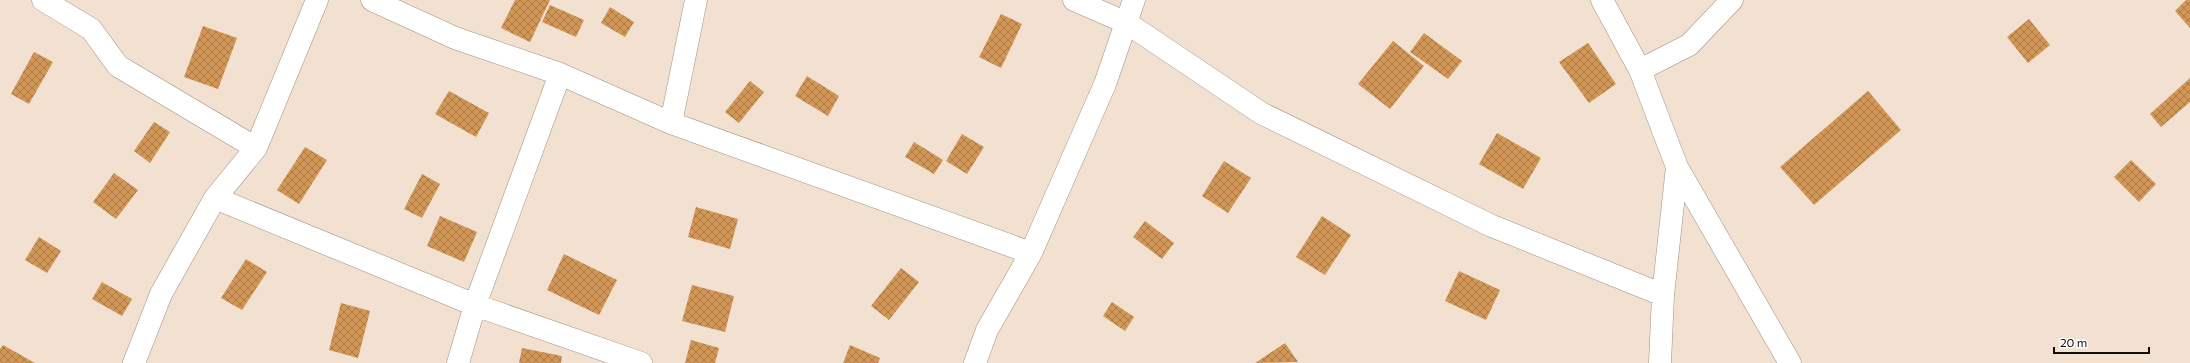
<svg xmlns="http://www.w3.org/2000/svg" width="2190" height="363" font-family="Commissioner,sans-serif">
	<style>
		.building { fill: url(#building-cross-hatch) }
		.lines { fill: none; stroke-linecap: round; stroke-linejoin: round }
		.street-casing { stroke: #a09080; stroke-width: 23 }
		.street { stroke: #fff; stroke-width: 22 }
	</style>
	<defs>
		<pattern id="building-cross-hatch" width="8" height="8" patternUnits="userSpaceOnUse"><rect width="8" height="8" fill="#d29756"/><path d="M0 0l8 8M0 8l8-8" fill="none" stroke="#a97a45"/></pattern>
	</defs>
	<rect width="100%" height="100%" fill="#f2e1d0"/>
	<path class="building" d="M515 0H550L530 42 501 28Z
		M2186 0H2190V28L2175 11Z
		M550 5 584 20 576 37 542 22Z
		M610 7 634 22 625 37 601 23Z
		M1001 14 1022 24 1001 68 979 57Z
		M2029 19 2050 45 2028 63 2007 37Z
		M203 26 237 38 218 89 184 77Z
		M1424 33 1462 61 1448 79 1410 52Z
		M1393 41 1424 66 1390 109 1358 84Z
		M1588 43 1616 84 1589 103 1559 62Z
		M34 52 53 62 29 104 11 94Z
		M807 76 839 96 828 116 795 96Z
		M2190 78V102L2161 127 2150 114Z
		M750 81 764 92 739 123 725 112Z
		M449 91 489 113 476 137 435 114Z
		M1868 91 1901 130 1814 205 1780 167Z
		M154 122 170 132 150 163 134 151Z
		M1497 133 1541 158 1523 189 1479 164Z
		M962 134 984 147 967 174 946 161Z
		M914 142 943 160 934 174 905 157Z
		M305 147 327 160 299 204 277 190Z
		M2131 160 2156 184 2139 202 2114 177Z
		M1224 161 1251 178 1228 213 1202 196Z
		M114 173 138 190 116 219 93 202Z
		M422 174 440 184 422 218 404 209Z
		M696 207 738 219 730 249 688 237Z
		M440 216 477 232 464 262 427 246Z
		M1322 216 1351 235 1325 275 1296 257Z
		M1145 221 1174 243 1162 259 1133 237Z
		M39 237 61 251 47 273 25 260Z
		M564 254 617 280 599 315 547 290Z
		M246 259 267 272 242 310 221 298Z
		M901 268 919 282 889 320 871 306Z
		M1459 271 1500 290 1486 320 1445 301Z
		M102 282 132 299 122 316 92 299Z
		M692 285 734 296 725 332 682 321Z
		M1112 302 1134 317 1125 331 1103 316Z
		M341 303 370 311 358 358 329 350Z
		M691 340 719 348 715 363H685Z
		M1285 343 1298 362 1255 363Z
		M3 345 35 363H0V349Z
		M850 345 880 358 878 363H843Z
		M522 348 562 356 561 363H519Z"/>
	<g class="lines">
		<g class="street-casing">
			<path id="street" d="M43 0 91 29 118 66 256 148
				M372 0 455 38 560 74 671 123 1031 253
				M1074 0 1127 23 1261 113 1492 226 1663 295
				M1602 0 1640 70 1677 167 1790 363
				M1640 70 1689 45 1732 0
				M671 123 696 0
				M215 198 475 305 641 363
				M134 363 161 294 215 198 256 148 317 0
				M458 363 475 305 560 74
				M975 363 987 330 1031 253 1105 84 1134 0
				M1660 363 1663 295 1677 167"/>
		</g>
		<use href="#street" class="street"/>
	</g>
	<path d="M2054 347v6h95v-6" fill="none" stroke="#110c06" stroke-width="2"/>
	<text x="2060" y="347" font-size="12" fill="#110c06" stroke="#ffffff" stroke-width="3" paint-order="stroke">20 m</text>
</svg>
